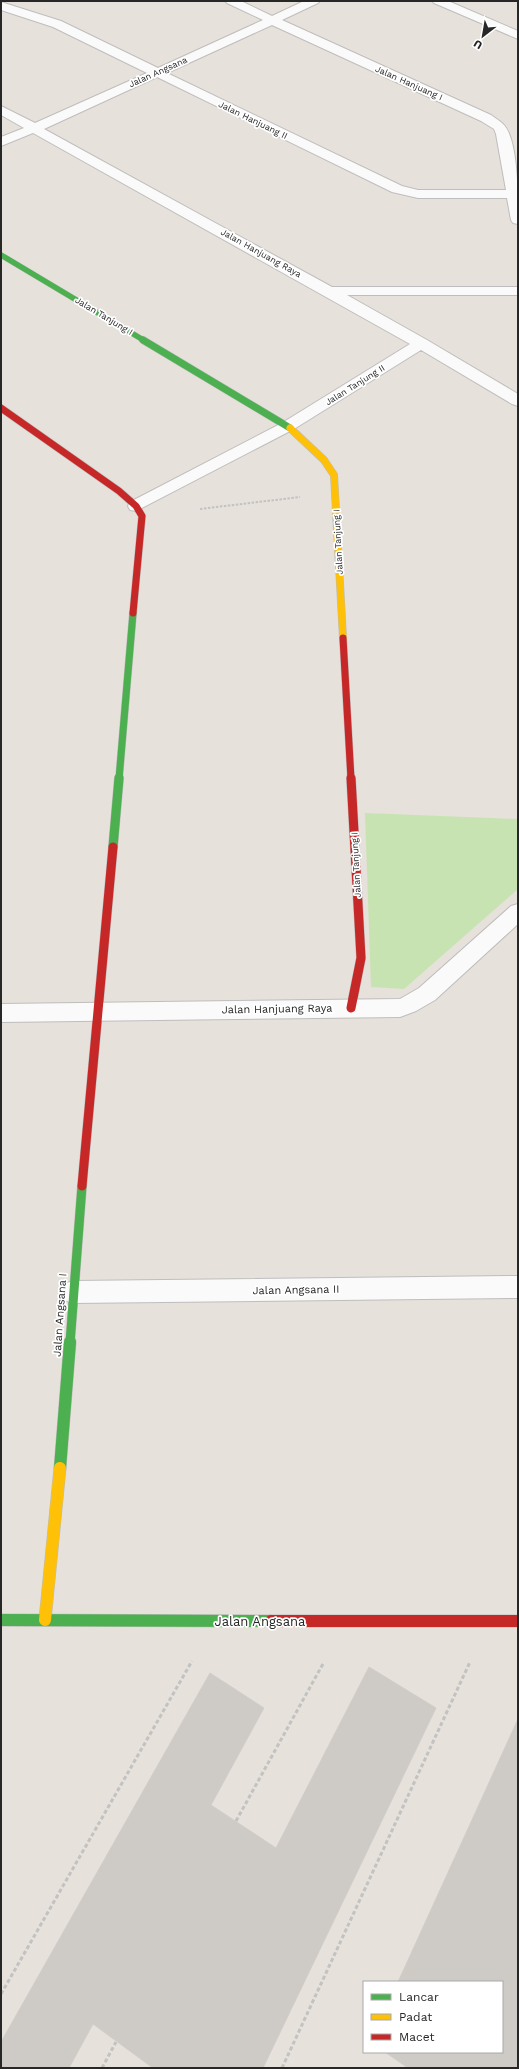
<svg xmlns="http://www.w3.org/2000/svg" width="519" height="2069" font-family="'Work Sans',sans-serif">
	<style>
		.green { fill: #c7e3b2 }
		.building { fill: #cecbc7; stroke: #d1cdc8 }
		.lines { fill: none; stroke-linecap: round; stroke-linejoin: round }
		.street-casing { stroke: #bfbdbd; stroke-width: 2 }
		.fast-far3-casing { stroke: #bfbdbd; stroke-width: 6 }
		.fast-far2-casing { stroke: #bfbdbd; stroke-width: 8 }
		.fast-far1-casing { stroke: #bfbdbd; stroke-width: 10 }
		.fast-casing { stroke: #bfbdbd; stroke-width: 13 }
		.slow-far1-casing { stroke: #bfbdbd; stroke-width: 8 }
		.slow-casing { stroke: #bfbdbd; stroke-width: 13 }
		.jam-far2-casing { stroke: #bfbdbd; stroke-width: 8 }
		.jam-far1-casing { stroke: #bfbdbd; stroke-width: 10 }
		.jam-casing { stroke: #bfbdbd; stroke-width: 13 }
		.path-far1 { stroke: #c2c2c1; stroke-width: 2; stroke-dasharray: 2.5 1.5; stroke-linecap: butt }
		.path { stroke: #c2c2c1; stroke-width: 3; stroke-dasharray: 4 2.5; stroke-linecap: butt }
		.street { fill: #fbfafa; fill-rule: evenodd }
		.fast-far3 { stroke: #4caf50; stroke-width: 5.5 }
		.fast-far2 { stroke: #4caf50; stroke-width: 7 }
		.fast-far1 { stroke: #4caf50; stroke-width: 9 }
		.fast { stroke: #4caf50; stroke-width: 12 }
		.slow-far1 { stroke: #ffc107; stroke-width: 7 }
		.slow { stroke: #ffc107; stroke-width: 12 }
		.jam-far2 { stroke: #c62828; stroke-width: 7 }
		.jam-far1 { stroke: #c62828; stroke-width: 9 }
		.jam { stroke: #c62828; stroke-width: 12 }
		.labels { text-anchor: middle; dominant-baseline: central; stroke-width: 3.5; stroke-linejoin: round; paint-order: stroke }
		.far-street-label { font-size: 9px; fill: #272727; stroke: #fff }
		.street-label { font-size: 11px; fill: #272727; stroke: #fff }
		.near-street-label { font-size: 13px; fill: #272727; stroke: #fff }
	</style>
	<rect width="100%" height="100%" fill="#e6e1db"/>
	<path class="green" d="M365 813 518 819V889L404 989 371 987Z"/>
	<path class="building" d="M369 1667 436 1708 263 2068H153L93 2024 69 2068H1V2042L210 1673 264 1708 211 1805 276 1848Z
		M518 1719V2068H408L385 2052H502V1982H398Z"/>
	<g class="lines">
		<g class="street-casing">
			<path id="street" d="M225 1H241L272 16 304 1H320L318 3 282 20 491 115C495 118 500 121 503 124 519 139 518 203 518 224L513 223 511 220 507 198H418L392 192 157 77 44 129 332 287H518V295H347L427 340 518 394V406L512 404 421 350 294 429 136 511 130 510 128 506 130 502 282 423 410 344 33 133 1 146V137L24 128 1 115V106L35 123 147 73 53 27 1 10V2L61 21 158 68 263 20 227 3ZM272 25 481 121 494 129 496 134 506 190H418L402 186 167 73Z
				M432 1H448L518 31V39L434 3Z
				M518 904V924L435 1000 416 1011 400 1017 1 1022V1004L400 999 419 988 511 906Z
				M518 1276V1298L73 1303 64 1300 61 1292 64 1284 73 1281Z"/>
		</g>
		<g class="fast-far3-casing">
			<path id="fast-far3" d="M1 255 145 341"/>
		</g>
		<g class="fast-far2-casing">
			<path id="fast-far2" d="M143 340 290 428
				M119 779 133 613"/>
		</g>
		<g class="fast-far1-casing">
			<path id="fast-far1" d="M113 847 119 778
				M70 1343 82 1186"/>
		</g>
		<g class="fast-casing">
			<path id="fast" d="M60 1468 70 1342
				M1 1620 271 1621"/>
		</g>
		<g class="slow-far1-casing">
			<path id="slow-far1" d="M290 428 324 460 334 475 343 638"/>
		</g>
		<g class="slow-casing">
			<path id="slow" d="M45 1620 60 1468"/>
		</g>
		<g class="jam-far2-casing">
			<path id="jam-far2" d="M1 408 119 491 136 506 142 516 133 613
				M343 638 351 779"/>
		</g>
		<g class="jam-far1-casing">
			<path id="jam-far1" d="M351 778 361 958 351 1008
				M82 1186 113 847"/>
		</g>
		<g class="jam-casing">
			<path id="jam" d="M271 1621H518"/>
		</g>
		<path class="path-far1" d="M200 509 300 497"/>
		<path class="path" d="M236 1821 324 1662
			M1 1994 192 1661
			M102 2068 116 2042
			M282 2068 470 1662"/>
		<use href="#street" class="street"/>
		<use href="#fast-far3" class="fast-far3"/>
		<use href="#fast-far2" class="fast-far2"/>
		<use href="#fast-far1" class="fast-far1"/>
		<use href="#fast" class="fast"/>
		<use href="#slow-far1" class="slow-far1"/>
		<use href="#slow" class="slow"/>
		<use href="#jam-far2" class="jam-far2"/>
		<use href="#jam-far1" class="jam-far1"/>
		<use href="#jam" class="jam"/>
	</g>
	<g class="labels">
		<g class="far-street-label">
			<text transform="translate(158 72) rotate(-24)">Jalan Angsana</text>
			<text transform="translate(409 83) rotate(24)">Jalan Hanjuang I</text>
			<text transform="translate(253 120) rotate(26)">Jalan Hanjuang II</text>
			<text transform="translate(261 253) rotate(29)">Jalan Hanjuang Raya</text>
			<text transform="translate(104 316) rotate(31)">Jalan Tanjung I</text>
			<text transform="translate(355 385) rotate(-32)">Jalan Tanjung II</text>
			<text transform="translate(338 542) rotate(-93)">Jalan Tanjung I</text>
			<text transform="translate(356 865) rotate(-93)">Jalan Tanjung I</text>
		</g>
		<g class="street-label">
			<text transform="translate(277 1009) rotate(-1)">Jalan Hanjuang Raya</text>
			<text transform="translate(296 1290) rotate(-1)">Jalan Angsana II</text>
			<text transform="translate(60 1315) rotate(-86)">Jalan Angsana I</text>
		</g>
		<g class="near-street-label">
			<text x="260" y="1621">Jalan Angsana</text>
		</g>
	</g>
	<rect width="519" height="2069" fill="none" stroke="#272727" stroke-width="4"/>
	<rect x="363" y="1981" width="140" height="72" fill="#ffffff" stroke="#a9a9a9"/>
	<rect x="371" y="1994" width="20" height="6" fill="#4caf50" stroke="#a9a9a9"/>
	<text x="399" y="2001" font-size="12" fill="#272727">Lancar</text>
	<rect x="371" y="2014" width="20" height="6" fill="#ffc107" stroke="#a9a9a9"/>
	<text x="399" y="2021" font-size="12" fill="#272727">Padat</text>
	<rect x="371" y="2034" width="20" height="6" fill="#c62828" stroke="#a9a9a9"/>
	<text x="399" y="2041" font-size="12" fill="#272727">Macet</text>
	<g transform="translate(483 36) rotate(211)" stroke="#ffffff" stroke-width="3" paint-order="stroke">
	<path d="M0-3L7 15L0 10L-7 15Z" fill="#272727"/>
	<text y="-6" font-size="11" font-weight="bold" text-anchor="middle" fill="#272727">U</text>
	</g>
</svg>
